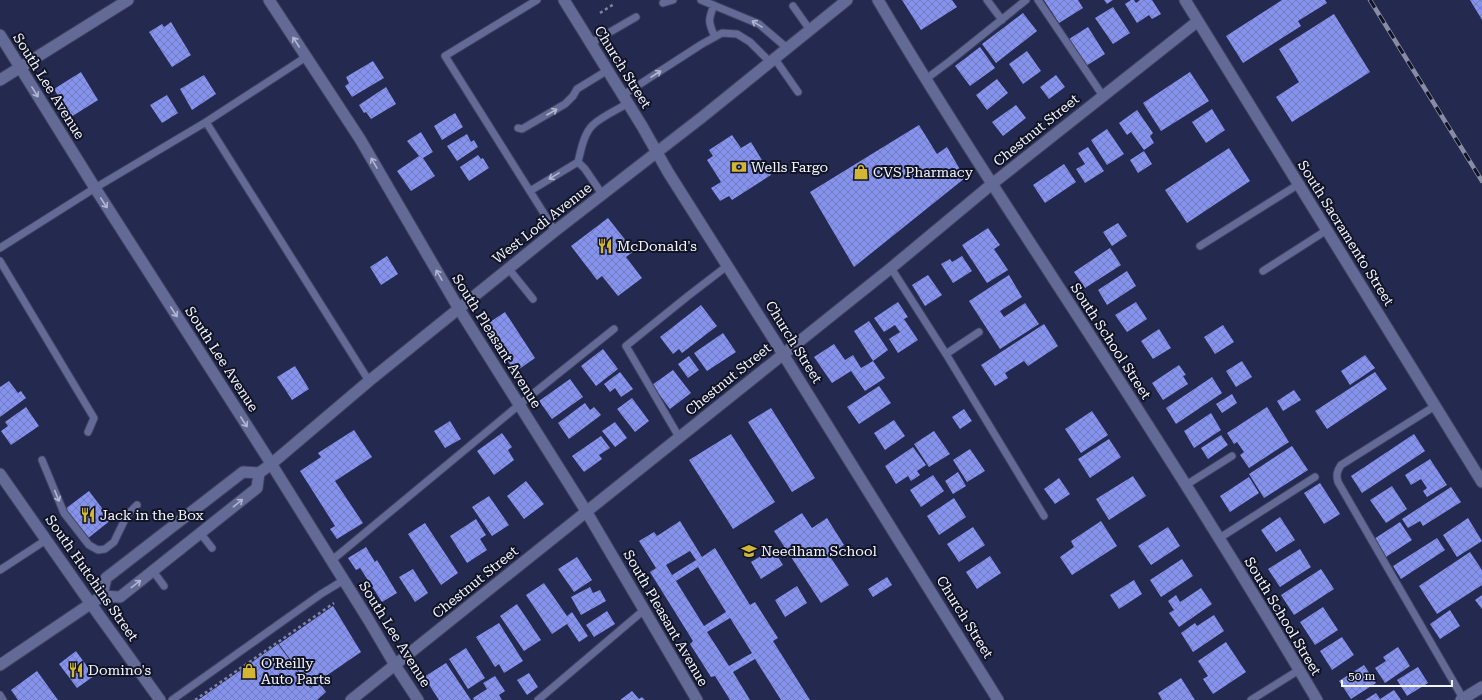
<svg xmlns="http://www.w3.org/2000/svg" width="1482" height="700" font-family="'Roboto Serif',serif">
	<style>
		.building { fill: url(#building-cross-hatch); fill-rule: evenodd }
		.lines { fill: none; stroke-linecap: round; stroke-linejoin: round }
		.service-casing { stroke: #404261; stroke-width: 9 }
		.minor-casing { stroke: #404261; stroke-width: 13 }
		.tertiary-casing { stroke: #404261; stroke-width: 13 }
		.secondary-casing { stroke: #404261; stroke-width: 13 }
		.path { stroke: #80849e; stroke-width: 2.5; stroke-dasharray: 3 3; stroke-linecap: butt }
		.service { stroke: #636a96; stroke-width: 7 }
		.minor { stroke: #636a96; stroke-width: 11 }
		.tertiary { stroke: #636a96; stroke-width: 11 }
		.secondary { stroke: #636a96; stroke-width: 11 }
		.rail-casing { stroke: #888ca4; stroke-width: 4.5 }
		.rail { stroke: #111425; stroke-width: 3; stroke-dasharray: 9; stroke-linecap: butt }
		.oneway { stroke: #b2b6d0 }
		.labels { text-anchor: middle; dominant-baseline: central; stroke-width: 4; stroke-linejoin: round; paint-order: stroke }
		.street-label { font-size: 14px; fill: #f2f4ff; stroke: #111425 }
		.poi-label { font-size: 14px; fill: #f2f4ff; stroke: #111425; text-anchor: start }
	</style>
	<defs>
		<pattern id="building-cross-hatch" width="8" height="8" patternUnits="userSpaceOnUse"><rect width="8" height="8" fill="#8592ee"/><path d="M0 0l8 8M0 8l8-8" fill="none" stroke="#737cbd"/></pattern>
	</defs>
	<rect width="100%" height="100%" fill="#24294f"/>
	<path class="building" d="M902 0H952L957 7 921 30Z
		M1044 0H1078L1083 8 1059 23Z
		M1104 0H1113L1107 4Z
		M1131 0H1134L1136 3 1140 0H1152L1161 14 1152 19 1149 15 1137 23 1125 4Z
		M1282 0H1325L1327 3 1298 21 1301 26 1243 63 1226 36Z
		M1470 0H1482V20Z
		M1113 7 1130 33 1113 44 1095 18Z
		M1023 13 1037 31 996 63 982 44Z
		M1334 14 1370 72 1292 122 1276 97 1299 82 1279 49Z
		M171 22 191 55 172 67 149 32 162 24 164 27Z
		M1088 27 1105 54 1086 66 1069 39Z
		M980 47 995 68 970 86 955 66Z
		M1027 51 1041 71 1023 84 1009 64Z
		M373 61 384 78 352 97 345 86 349 83 346 77Z
		M81 72 98 100 71 117 54 89Z
		M1190 72 1209 101 1161 131 1143 103Z
		M204 75 216 94 192 110 180 89Z
		M1056 75 1065 87 1049 99 1040 87Z
		M997 79 1008 93 987 110 976 95Z
		M386 87 396 104 371 119 366 112 364 113 359 105Z
		M167 95 178 113 162 123 150 105Z
		M1016 105 1026 118 1003 136 992 122Z
		M1212 109 1225 130 1206 143 1192 122Z
		M1137 110 1153 133 1150 136 1154 143 1144 150 1131 132 1127 135 1119 123Z
		M455 113 463 127 442 140 434 126Z
		M919 125 937 154 947 147 965 178 854 267 810 192Z
		M1107 129 1124 154 1107 165 1091 140Z
		M421 132 433 152 423 158 435 176 411 191 397 171 419 156 407 141Z
		M467 134 471 142 474 140 478 147 457 161 447 146Z
		M732 135 741 148 751 142 771 175 732 200 729 196 720 201 711 188 721 182 707 160 713 156 709 150Z
		M1088 147 1104 171 1085 183 1076 169 1085 164 1078 153Z
		M1229 148 1250 181 1187 223 1165 190Z
		M1144 151 1152 164 1138 173 1130 160Z
		M478 155 481 159 483 158 489 168 469 181 460 167Z
		M1064 164 1076 182 1045 203 1033 185Z
		M608 218 634 251 626 257 642 278 618 296 602 276 597 280 571 246Z
		M1118 223 1127 236 1112 246 1103 232Z
		M988 228 1000 245 994 249 1008 270 987 283 962 245Z
		M1110 248 1121 265 1085 288 1074 272Z
		M387 256 398 274 381 285 370 267Z
		M962 256 972 271 953 283 941 264 950 259 952 262Z
		M1127 271 1136 286 1107 305 1098 290Z
		M928 275 942 295 925 306 912 285Z
		M1009 275 1022 297 1000 311 1004 317 1025 303 1039 324 1000 349 969 301Z
		M898 302 908 317 904 319 918 340 898 353 889 339 900 332 895 325 884 332 874 318Z
		M1136 302 1147 319 1127 332 1115 315Z
		M701 305 717 326 682 353 679 349 673 354 660 337Z
		M505 312 535 358 515 372 484 326Z
		M869 321 888 350 873 361 854 331Z
		M1044 324 1058 346 1028 366 1024 361 1005 373 1008 378 995 386 981 365Z
		M1223 325 1234 342 1215 354 1204 337Z
		M1159 329 1171 348 1153 359 1141 341Z
		M723 333 736 352 707 371 694 353Z
		M834 344 845 360 853 355 861 368 873 361 885 378 865 391 851 371 832 383 814 357Z
		M603 349 618 369 596 386 581 366Z
		M1365 355 1375 368 1350 385 1341 371Z
		M689 356 699 370 688 378 678 364Z
		M1242 361 1252 377 1236 387 1226 371Z
		M1179 365 1186 375 1183 376 1188 384 1163 400 1152 383Z
		M295 366 309 389 292 400 277 377Z
		M673 370 691 393 670 409 652 385Z
		M620 372 633 389 621 397 615 388 610 392 604 384Z
		M1375 372 1387 389 1327 429 1315 411Z
		M1212 377 1222 393 1176 424 1166 408Z
		M570 379 583 397 552 419 539 401Z
		M9 381 18 393 21 391 26 398 0 417V387Z
		M879 386 891 403 859 424 847 407Z
		M1294 390 1301 400 1283 411 1277 401Z
		M1232 394 1237 403 1222 413 1216 404Z
		M632 398 649 421 635 432 617 409Z
		M585 403 590 410 594 407 601 415 569 439 558 423Z
		M26 407 39 426 11 445 1 431 8 426 5 422Z
		M1267 407 1289 442 1249 468 1240 455 1244 452 1237 442 1234 444 1227 433Z
		M771 408 815 478 792 492 748 422Z
		M964 409 972 421 960 429 952 417Z
		M1092 411 1108 435 1081 453 1065 429Z
		M1211 413 1221 430 1194 448 1184 431Z
		M894 420 905 436 885 450 874 433Z
		M450 421 461 439 445 448 434 431Z
		M615 422 627 438 615 447 602 431Z
		M354 430 372 457 335 481 363 523 337 539 330 529 335 526 300 471 321 457 318 453Z
		M934 431 950 454 929 467 914 444Z
		M502 433 512 447 508 450 514 460 494 475 477 451Z
		M731 434 775 502 733 529 689 460Z
		M1414 434 1425 451 1362 493 1351 476Z
		M1221 435 1228 445 1208 459 1201 448Z
		M601 436 610 448 599 455 602 459 584 472 572 456Z
		M1109 439 1121 457 1090 478 1078 459Z
		M1292 446 1308 470 1264 498 1249 474Z
		M913 447 926 465 917 471 920 475 911 481 908 476 896 484 885 466Z
		M970 449 985 471 967 482 953 460Z
		M1430 459 1447 485 1427 497 1423 491 1427 488 1421 479 1411 485 1405 475Z
		M958 472 966 486 953 494 945 481Z
		M933 475 944 491 921 507 910 490Z
		M1133 476 1146 496 1109 520 1096 499Z
		M1249 477 1259 493 1230 512 1220 496Z
		M1059 478 1070 494 1055 504 1044 489Z
		M526 481 544 504 524 519 507 496Z
		M1320 483 1340 514 1324 524 1304 493Z
		M1392 486 1407 509 1386 523 1370 500Z
		M1451 487 1461 502 1423 526 1420 521 1408 528 1402 519Z
		M89 491 111 520 87 539 65 509Z
		M489 496 509 525 492 536 472 507Z
		M954 498 966 517 939 535 927 516Z
		M802 513 812 528 827 518 844 545 829 555 849 585 821 603 774 531Z
		M1280 517 1295 540 1276 552 1261 530Z
		M1468 518 1482 541 1457 557 1443 535Z
		M476 519 486 535 480 539 487 550 467 563 450 536Z
		M680 521 702 557 715 548 750 605 755 602 778 638 773 641 810 700H781L755 659 733 672 750 700H730L715 676 711 677 690 644 693 641 650 572 656 568 639 541 654 532 657 536ZM690 551 696 560 672 575 666 565ZM698 567 726 612 704 626 676 581ZM730 618 752 653 729 666 707 632Z
		M1101 521 1117 546 1072 575 1060 557 1074 547 1071 541Z
		M1400 522 1412 540 1386 557 1374 539Z
		M425 523 458 573 441 585 408 534Z
		M973 527 985 545 959 562 947 544Z
		M1168 527 1180 546 1151 565 1138 546Z
		M1437 538 1445 550 1401 579 1393 566Z
		M366 547 375 562 377 560 397 593 382 602 360 568 356 570 348 558Z
		M773 549 783 565 761 579 751 562Z
		M1300 549 1311 567 1280 587 1268 569Z
		M1470 552 1482 570V585L1437 614 1419 586Z
		M990 556 1001 573 977 589 966 572Z
		M577 557 592 580 574 592 558 569Z
		M1182 559 1193 576 1161 597 1150 580Z
		M413 569 428 593 415 602 399 577Z
		M1321 569 1334 589 1294 615 1281 595Z
		M887 577 892 585 873 597 868 589Z
		M1134 580 1142 594 1119 609 1110 595Z
		M544 583 567 616 572 612 588 636 579 642 567 624 552 634 526 595Z
		M797 586 807 603 785 617 775 600Z
		M590 587 593 593 600 590 606 601 581 615 571 597Z
		M1201 588 1212 604 1179 627 1169 613 1174 610 1168 601 1176 595 1180 602Z
		M1482 595V609L1475 600Z
		M517 604 541 640 524 651 500 616Z
		M333 606 361 652 310 687 279 644Z
		M1323 607 1338 630 1315 645 1300 622Z
		M1450 610 1460 626 1440 639 1430 624Z
		M607 611 615 624 594 637 586 625Z
		M1214 615 1224 631 1193 652 1181 633 1195 623 1197 626Z
		M499 623 523 661 504 673 499 664 495 667 476 637Z
		M1342 637 1354 655 1332 670 1320 651Z
		M1226 642 1246 672 1213 694 1203 679 1208 676 1198 661Z
		M278 644 310 688 319 682 326 692 317 700H198Z
		M1398 647 1410 666 1385 683 1375 668 1386 661 1383 657Z
		M466 648 485 678 468 689 449 659Z
		M76 651 94 676 77 688 59 664Z
		M446 663 471 700H439L424 677Z
		M1364 665 1376 683 1351 699 1339 681Z
		M1418 667 1428 683 1407 696 1397 680Z
		M37 671 58 700H18L11 690Z
		M529 673 538 687 527 695 517 680Z
		M495 676 505 691 499 695 502 700H474L473 698 487 689 483 683Z
		M1181 678 1195 700H1162L1158 693Z
		M1394 690 1401 700H1365L1376 693 1380 699Z
		M632 691 639 699 642 697 645 700H620Z"/>
	<g class="lines">
		<g class="service-casing">
			<path id="service" d="M537 0 445 56 555 231
				M701 0 759 24 787 48
				M987 0 1002 20
				M1038 0 1103 96
				M663 3 673 0
				M714 5C708 20 708 22 715 37
				M793 6 810 30
				M591 43 636 17
				M775 59 798 92
				M926 79 950 61 1026 0
				M623 95 702 44 722 33 737 34 750 42 770 62
				M206 122 369 381
				M518 128 522 129 565 104 573 96 577 89 608 70
				M530 191 578 162
				M602 194 585 169 578 162C581 150 584 132 594 124 603 116 617 110 628 103
				M1200 246 1299 184
				M0 248 95 188 206 122 306 57
				M0 261 94 418 88 432
				M508 268 533 299
				M891 268 946 354 1044 516
				M1263 271 1327 230
				M946 354 979 332
				M1435 406 1341 465C1337 471 1336 475 1338 482L1464 700
				M679 437 626 346 688 296 727 266
				M42 460 64 513 89 545 98 550 105 549 114 542 127 515 137 505
				M1186 485 1232 456
				M201 534 212 548
				M1218 539 1315 477
				M331 561 519 405 614 329
				M0 570 46 540
				M153 571 164 586
				M0 695 3 700
				M172 700 321 594 344 580
				M538 700 644 610
				M1251 700 1299 670"/>
		</g>
		<g class="minor-casing">
			<path id="minor" d="M269 0 360 139 459 309 586 511 697 700
				M878 0C966 149 1064 292 1156 438 1211 524 1265 612 1317 700
				M1185 0 1482 482
				M0 35 95 188 267 457 368 619 395 665 418 700
				M0 80 128 0
				M351 700 891 268 992 184 1198 21
				M1461 700 1482 687"/>
		</g>
		<g class="tertiary-casing">
			<path id="tertiary" d="M564 0 642 126 668 172 783 354 998 700
				M0 474 91 604"/>
		</g>
		<g class="secondary-casing">
			<path id="secondary" d="M102 596 120 597 257 488 259 473
				M91 604 160 700
				M0 665 102 596 106 578 243 472 259 473 270 465 369 381 555 231 701 118 847 0"/>
		</g>
		<path class="path" d="M600 13 614 4
			M195 700 334 603"/>
		<use href="#service" class="service"/>
		<use href="#minor" class="minor"/>
		<use href="#tertiary" class="tertiary"/>
		<use href="#secondary" class="secondary"/>
		<g class="rail-casing">
			<path id="rail" d="M1370 0 1482 181"/>
		</g>
		<use href="#rail" class="rail"/>
	</g>
	<defs><path id="oneway-shaft" d="M-6 0H5M1.5-3L5.5 0L1.5 3" fill="none" stroke-width="1.6" stroke-linecap="round" stroke-linejoin="round"/></defs>
	<g class="oneway">
		<use href="#oneway-shaft" transform="translate(757 24) rotate(-149)"/>
		<use href="#oneway-shaft" transform="translate(296 42) rotate(-123)"/>
		<use href="#oneway-shaft" transform="translate(656 74) rotate(-33)"/>
		<use href="#oneway-shaft" transform="translate(35 92) rotate(58)"/>
		<use href="#oneway-shaft" transform="translate(552 112) rotate(-30)"/>
		<use href="#oneway-shaft" transform="translate(374 163) rotate(-120)"/>
		<use href="#oneway-shaft" transform="translate(554 176) rotate(149)"/>
		<use href="#oneway-shaft" transform="translate(104 203) rotate(57)"/>
		<use href="#oneway-shaft" transform="translate(439 275) rotate(-120)"/>
		<use href="#oneway-shaft" transform="translate(174 312) rotate(57)"/>
		<use href="#oneway-shaft" transform="translate(244 422) rotate(57)"/>
		<use href="#oneway-shaft" transform="translate(57 496) rotate(68)"/>
		<use href="#oneway-shaft" transform="translate(238 503) rotate(-39)"/>
		<use href="#oneway-shaft" transform="translate(136 584) rotate(-38)"/>
	</g>
	<defs>
		<g id="bank-bare" transform="scale(1.2)"><path d="M-6-4H6V4H-6ZM0-2.3a2.3 2.3 0 1 0 0 4.6a2.3 2.3 0 1 0 0-4.6Z" fill="#d3b635" stroke="#111425" stroke-width="2.5" paint-order="stroke"/></g>
		<g id="shop-bare" transform="scale(1.2)"><path d="M-5-2.5h2.3a2.7 3.5 0 0 1 5.4 0H5L5.5 6h-11ZM-1.5-2.5h3a1.5 2.3 0 0 0-3 0Z" fill="#d3b635" stroke="#111425" stroke-width="2.5" paint-order="stroke"/></g>
		<g id="restaurant-bare" transform="scale(1.2)"><path d="M-5-6h1v4h1v-4h1v4h1v-4h1v5L-1.5 .5V6h-2V.5L-5-1ZM5-6V6H3V1.5H1.5Q1.5-4 5-6Z" fill="#d3b635" stroke="#111425" stroke-width="2.5" paint-order="stroke"/></g>
		<g id="school-bare" transform="scale(1.2)"><path d="M0-5L7-2L0 1L-7-2ZM-4 1L0 2.5L4 1V4Q0 6-4 4Z" fill="#d3b635" stroke="#111425" stroke-width="2.5" paint-order="stroke"/></g>
	</defs>
	<g fill-rule="evenodd">
		<use href="#bank-bare" x="739" y="167"/>
		<use href="#shop-bare" x="861" y="172"/>
		<use href="#restaurant-bare" x="605" y="246"/>
		<use href="#restaurant-bare" x="88" y="515"/>
		<use href="#school-bare" x="749" y="551"/>
		<use href="#restaurant-bare" x="76" y="670"/>
		<use href="#shop-bare" x="249" y="671"/>
	</g>
	<g class="labels">
		<g class="street-label">
			<text transform="translate(623 67) rotate(58)">Church Street</text>
			<text transform="translate(49 86) rotate(58)">South Lee Avenue</text>
			<text transform="translate(1036 130) rotate(-39)">Chestnut Street</text>
			<text transform="translate(542 223) rotate(-38)">West Lodi Avenue</text>
			<text transform="translate(1346 233) rotate(58)">South Sacramento Street</text>
			<text transform="translate(497 341) rotate(58)">South Pleasant Avenue</text>
			<text transform="translate(1111 341) rotate(57)">South School Street</text>
			<text transform="translate(794 342) rotate(58)">Church Street</text>
			<text transform="translate(222 359) rotate(57)">South Lee Avenue</text>
			<text transform="translate(728 379) rotate(-39)">Chestnut Street</text>
			<text transform="translate(92 578) rotate(55)">South Hutchins Street</text>
			<text transform="translate(475 582) rotate(-39)">Chestnut Street</text>
			<text transform="translate(1283 616) rotate(59)">South School Street</text>
			<text transform="translate(965 617) rotate(58)">Church Street</text>
			<text transform="translate(666 618) rotate(60)">South Pleasant Avenue</text>
			<text transform="translate(395 634) rotate(58)">South Lee Avenue</text>
		</g>
		<g class="poi-label">
			<text x="751" y="167">Wells Fargo</text>
			<text x="873" y="172">CVS Pharmacy</text>
			<text x="617" y="246">McDonald's</text>
			<text x="100" y="515">Jack in the Box</text>
			<text x="761" y="551">Needham School</text>
			<text x="261" y="663">O'Reilly<tspan x="261" dy="16">Auto Parts</tspan></text>
			<text x="88" y="670">Domino's</text>
		</g>
	</g>
	<path d="M1342 680v6h110v-6" fill="none" stroke="#f2f4ff" stroke-width="2"/>
	<text x="1348" y="680" font-size="12" fill="#f2f4ff" stroke="#111425" stroke-width="3" paint-order="stroke">50 m</text>
</svg>
